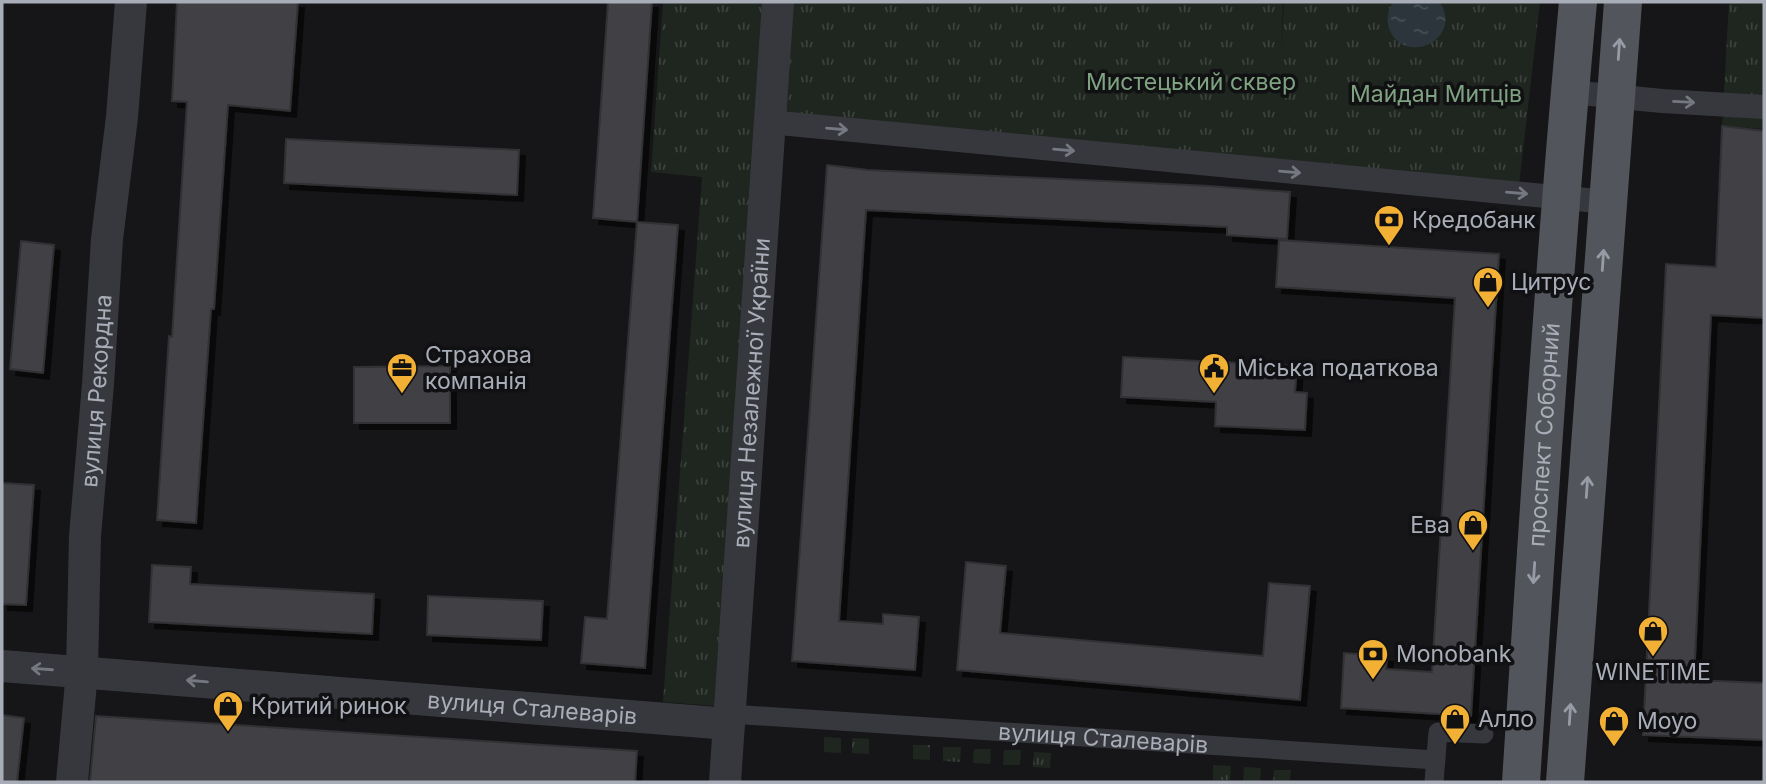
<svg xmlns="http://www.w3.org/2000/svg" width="1766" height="784" font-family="Inter,sans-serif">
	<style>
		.grass { fill: url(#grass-tufts) }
		.water { fill: url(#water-ripples) }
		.building { fill: #404145; stroke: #303034; stroke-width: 2; filter: url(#shadow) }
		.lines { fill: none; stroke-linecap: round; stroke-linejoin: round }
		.pedestrian { stroke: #37383d; stroke-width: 19 }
		.minor { stroke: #37383d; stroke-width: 24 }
		.tertiary { stroke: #37383d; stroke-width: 32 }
		.primary { stroke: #53555c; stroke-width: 38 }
		.oneway { stroke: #979ba6 }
		.oneway2 { stroke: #757881 }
		.labels { text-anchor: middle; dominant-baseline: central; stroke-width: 7; stroke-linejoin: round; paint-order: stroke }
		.park-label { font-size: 23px; fill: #7fa381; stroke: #111113 }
		.poi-label { font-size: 23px; fill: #a8adb8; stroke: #111113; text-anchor: start }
		.street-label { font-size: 23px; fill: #a8adb8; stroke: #111113 }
	</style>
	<defs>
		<pattern id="grass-tufts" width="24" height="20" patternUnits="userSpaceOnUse" patternTransform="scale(1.75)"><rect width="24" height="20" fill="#1e261f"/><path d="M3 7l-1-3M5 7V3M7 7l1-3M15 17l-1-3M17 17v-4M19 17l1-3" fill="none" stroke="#3c433d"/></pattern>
		<pattern id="water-ripples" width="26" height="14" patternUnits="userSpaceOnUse" patternTransform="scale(1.75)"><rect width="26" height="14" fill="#2c353c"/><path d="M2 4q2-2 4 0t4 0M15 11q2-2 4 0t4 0" fill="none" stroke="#485056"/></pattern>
		<filter id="shadow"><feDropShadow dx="6" dy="6" stdDeviation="0" flood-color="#0009"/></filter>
	</defs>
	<rect width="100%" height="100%" fill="#161618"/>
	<path class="grass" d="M663 2H768L717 706 663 702 702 177 651 172Z
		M778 2H1283L1281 57 1284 2H1540L1518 194 769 122Z
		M1729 2H1764V129L1722 126Z
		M824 737 841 738V753L824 752Z
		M852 738 869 739V754L852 753Z
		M913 745H930V760L913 759Z
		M943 747H961L960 762 943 761Z
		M974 749H991L990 764 973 763Z
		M1004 750H1021L1020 765H1003Z
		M1034 752 1051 753 1050 768 1033 767Z
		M1213 765 1231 766 1230 780H1213Z
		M1244 767 1261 768 1260 782H1243Z
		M1274 770H1291L1290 782H1273Z"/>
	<path class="water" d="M1393 2H1440C1464 41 1402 67 1389 28 1386 19 1388 10 1393 2Z"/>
	<path class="building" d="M177 2H298L290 111 228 105 214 309H211L196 523 157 520 169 336 172 337 187 102 172 101Z
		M608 2H652L637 222 593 218Z
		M1722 126 1764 131 1763 318 1711 315 1694 680 1764 683V740L1643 735 1666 264 1716 267Z
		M286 139 519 150 517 195 284 183Z
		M827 165 868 170 1210 186 1290 192 1287 239 1227 235V227L866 210 839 621 883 624V614L919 617 915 670 792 661Z
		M637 222 678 225 645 668 581 663 585 617 607 619Z
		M1279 240 1499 254 1471 716 1341 708 1344 653 1387 656 1386 669 1432 672 1455 298 1276 287Z
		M21 241 54 245 43 373 10 369Z
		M1123 357 1297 366 1295 392 1307 393 1305 430 1215 426 1216 402 1121 397Z
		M450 366V423H354V367Z
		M2 483 34 485 26 605 2 604Z
		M966 562 1006 566 1000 633 1263 656 1269 583 1310 586 1300 700 957 670Z
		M152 565 191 567 190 584 374 594 372 634 149 622Z
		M428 596 543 601 541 640 427 635Z
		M2 715 24 718 17 782H2Z
		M96 716 637 751 635 782H90Z"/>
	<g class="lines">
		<g class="pedestrian">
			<path id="s1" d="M730 714 1436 760"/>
			<path d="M1434 782 1438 732 1484 734"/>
		</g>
		<path class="minor" d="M1570 92 1662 101 1764 107
			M769 122 1608 202"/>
		<g class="tertiary">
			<path id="s2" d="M2 666 729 724"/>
			<path id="s3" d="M72 782 82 671 85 536 98 384 107 239 122 117 131 2"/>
			<path id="s4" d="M725 782 778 2"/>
		</g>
		<g class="primary">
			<path id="s5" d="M1521 782C1538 522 1554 261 1578 2"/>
			<path d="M1565 782 1623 2"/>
		</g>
	</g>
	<defs><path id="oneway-shaft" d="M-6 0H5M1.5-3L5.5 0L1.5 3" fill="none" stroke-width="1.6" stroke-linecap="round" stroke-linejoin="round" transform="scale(1.75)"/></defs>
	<g class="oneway">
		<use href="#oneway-shaft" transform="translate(1619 49) rotate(-86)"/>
		<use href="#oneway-shaft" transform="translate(1603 260) rotate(-86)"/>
		<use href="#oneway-shaft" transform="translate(1587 487) rotate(-86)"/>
		<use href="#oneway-shaft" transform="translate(1534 573) rotate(94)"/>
		<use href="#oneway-shaft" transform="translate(1570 714) rotate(-86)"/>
	</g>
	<g class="oneway2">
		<use href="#oneway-shaft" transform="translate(1684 102) rotate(3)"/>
		<use href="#oneway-shaft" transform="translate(837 129) rotate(5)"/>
		<use href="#oneway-shaft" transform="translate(1064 150) rotate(5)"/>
		<use href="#oneway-shaft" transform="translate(1290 172) rotate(5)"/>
		<use href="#oneway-shaft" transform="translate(1517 193) rotate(5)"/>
		<use href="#oneway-shaft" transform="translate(42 669) rotate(-176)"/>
		<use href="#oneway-shaft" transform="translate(197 681) rotate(-175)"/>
	</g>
	<defs>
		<g id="bank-pin" transform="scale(1.575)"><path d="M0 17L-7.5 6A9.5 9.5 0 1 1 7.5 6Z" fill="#f2b134" stroke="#111113"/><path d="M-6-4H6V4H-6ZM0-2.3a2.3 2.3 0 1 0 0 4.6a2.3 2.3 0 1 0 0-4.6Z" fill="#111"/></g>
		<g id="shop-pin" transform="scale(1.575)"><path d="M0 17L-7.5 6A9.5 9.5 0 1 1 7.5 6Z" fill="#f2b134" stroke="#111113"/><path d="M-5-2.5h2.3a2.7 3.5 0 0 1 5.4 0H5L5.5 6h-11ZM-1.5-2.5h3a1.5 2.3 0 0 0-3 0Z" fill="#111"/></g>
		<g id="office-pin" transform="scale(1.575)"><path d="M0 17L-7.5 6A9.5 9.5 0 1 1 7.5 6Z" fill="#f2b134" stroke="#111113"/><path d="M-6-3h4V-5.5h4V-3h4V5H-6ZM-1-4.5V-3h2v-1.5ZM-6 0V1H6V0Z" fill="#111"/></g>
		<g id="civic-pin" transform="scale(1.575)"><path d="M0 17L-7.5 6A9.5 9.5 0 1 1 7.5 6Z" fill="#f2b134" stroke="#111113"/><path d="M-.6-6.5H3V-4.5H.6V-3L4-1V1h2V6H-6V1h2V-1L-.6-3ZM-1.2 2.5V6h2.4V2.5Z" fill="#111"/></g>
	</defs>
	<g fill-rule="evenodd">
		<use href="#bank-pin" x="1389" y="220"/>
		<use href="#shop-pin" x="1488" y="282"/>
		<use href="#office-pin" x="402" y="368"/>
		<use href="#civic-pin" x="1214" y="368"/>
		<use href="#shop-pin" x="1473" y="525"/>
		<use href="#shop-pin" x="1653" y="631"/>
		<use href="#bank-pin" x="1373" y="654"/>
		<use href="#shop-pin" x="228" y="706"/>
		<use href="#shop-pin" x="1455" y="719"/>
		<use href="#shop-pin" x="1614" y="721"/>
	</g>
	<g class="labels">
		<g class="park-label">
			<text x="1191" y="82">Мистецький сквер</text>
			<text x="1436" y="94">Майдан Митців</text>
		</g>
		<g class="poi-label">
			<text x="1412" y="220">Кредобанк</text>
			<text x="1511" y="282">Цитрус</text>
			<text x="425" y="355">Страхова<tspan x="425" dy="26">компанія</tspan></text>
			<text x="1237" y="368">Міська податкова</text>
			<text x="1450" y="525" text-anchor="end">Ева</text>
			<text x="1396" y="654">Monobank</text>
			<text x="1653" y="672" text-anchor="middle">WINETIME</text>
			<text x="251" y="706">Критий ринок</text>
			<text x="1478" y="719">Алло</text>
			<text x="1637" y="721">Moyo</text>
		</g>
		<g class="street-label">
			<text stroke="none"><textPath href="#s3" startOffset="392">вулиця Рекордна</textPath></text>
			<text stroke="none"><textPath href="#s4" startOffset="390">вулиця Незалежної України</textPath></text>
			<text stroke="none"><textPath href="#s5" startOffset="348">проспект Соборний</textPath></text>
			<text stroke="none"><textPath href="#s2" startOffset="532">вулиця Сталеварів</textPath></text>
			<text stroke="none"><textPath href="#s1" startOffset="374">вулиця Сталеварів</textPath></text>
		</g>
	</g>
	<rect width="1766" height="784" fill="none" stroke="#a8adb8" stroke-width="7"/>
</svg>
